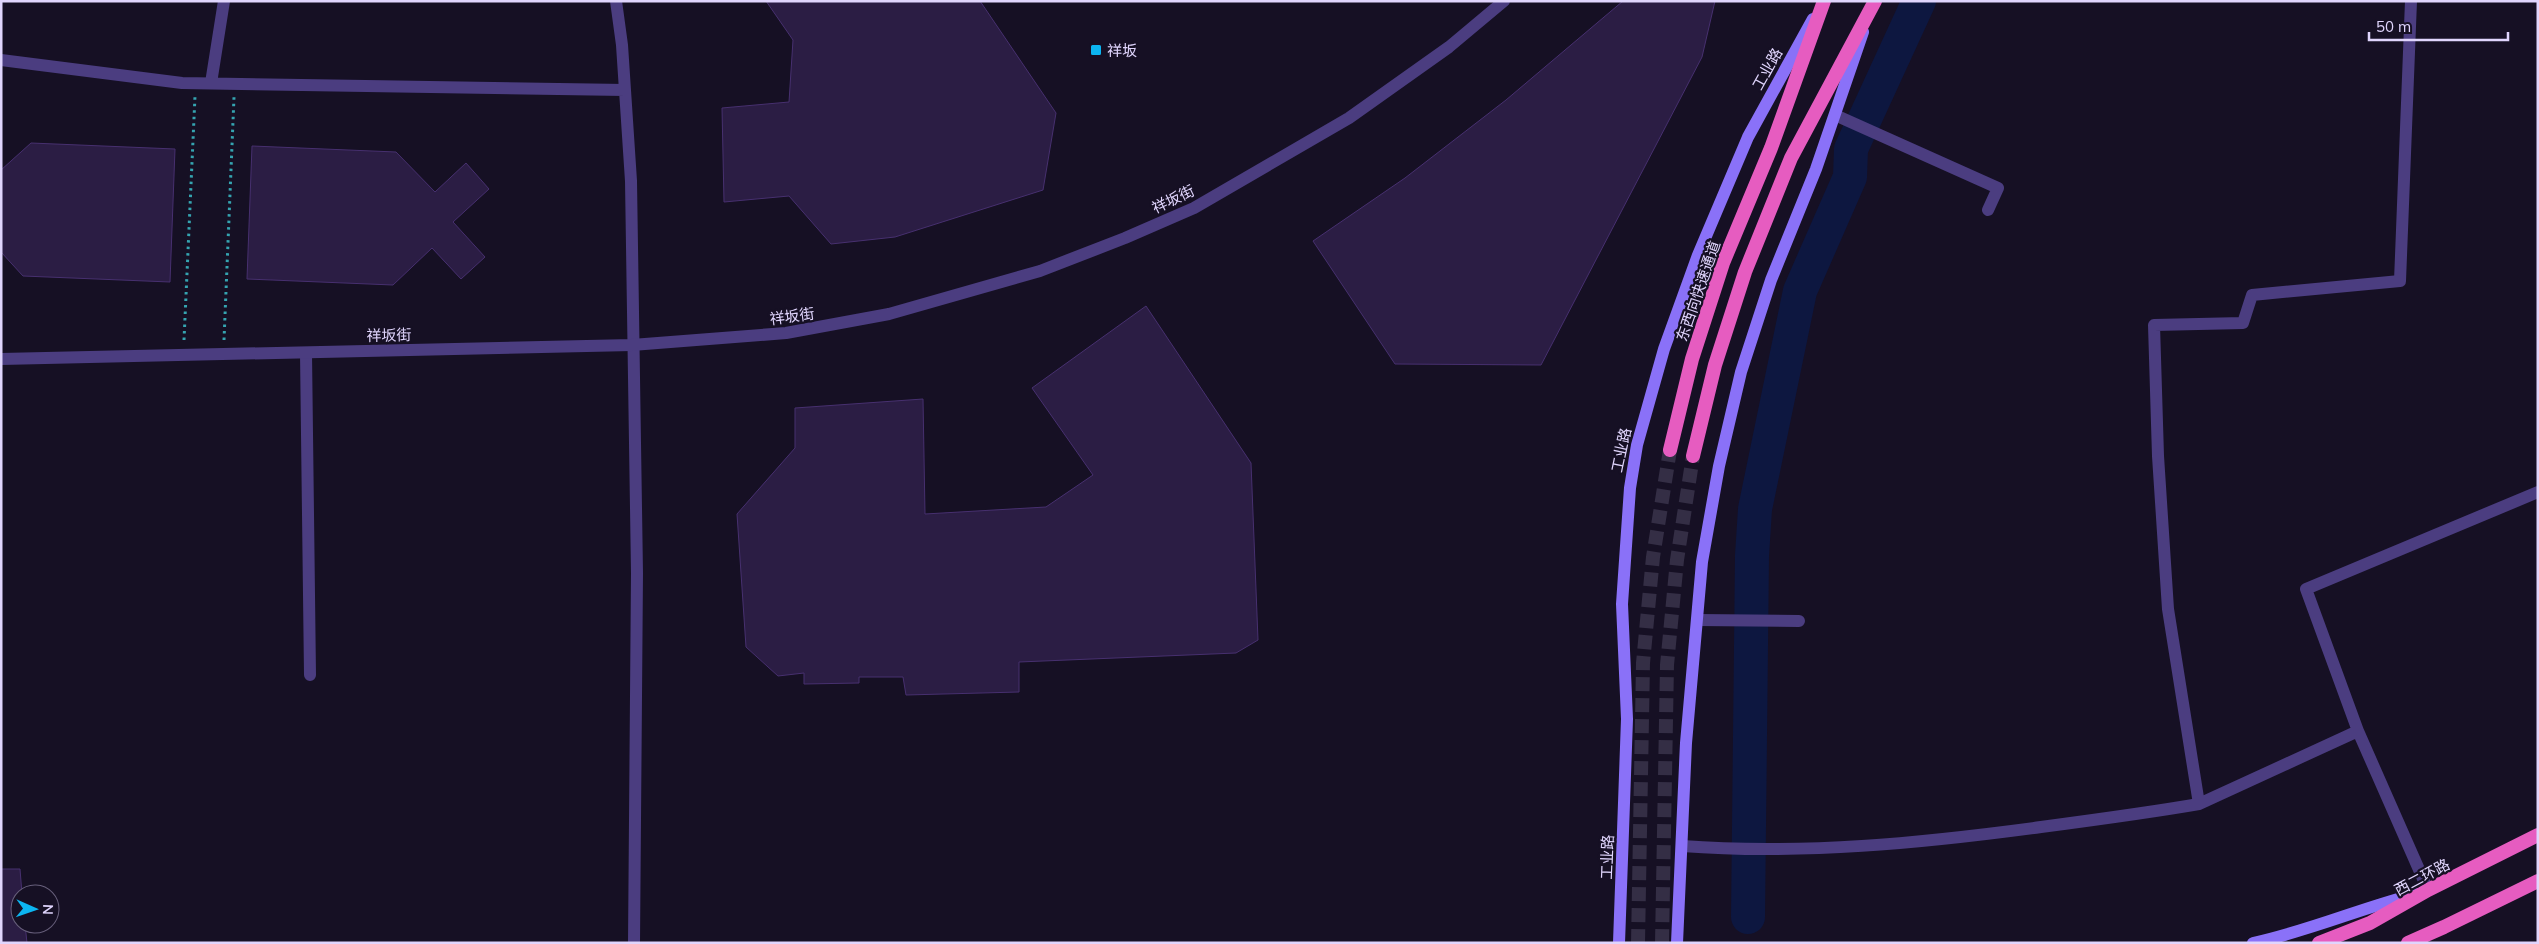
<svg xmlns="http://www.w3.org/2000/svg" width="2539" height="944" font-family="Mulish,'Noto Sans SC',sans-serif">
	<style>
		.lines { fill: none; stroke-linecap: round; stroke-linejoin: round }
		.river { stroke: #0d1740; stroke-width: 34 }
		.building { fill: #2b1d44; stroke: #47306f }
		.trunk-tunnel { stroke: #342e45; stroke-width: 14; stroke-dasharray: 14 7; stroke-linecap: butt }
		.path { stroke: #35a4b0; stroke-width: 3; stroke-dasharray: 2.5 4; stroke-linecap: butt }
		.minor { stroke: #4b3d80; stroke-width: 12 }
		.tertiary { stroke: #4b3d80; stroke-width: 12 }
		.secondary { stroke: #8a71f8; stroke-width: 12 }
		.trunk { stroke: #e65cc0; stroke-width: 14 }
		.poi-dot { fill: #0cb5f1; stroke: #161024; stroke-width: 2 }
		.labels { text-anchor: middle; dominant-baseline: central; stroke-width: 4.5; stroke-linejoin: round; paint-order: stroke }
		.poi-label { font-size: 15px; fill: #e0d5fd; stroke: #161024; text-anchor: start }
		.street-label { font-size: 15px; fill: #e0d5fd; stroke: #161024 }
	</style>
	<rect width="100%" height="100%" fill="#161024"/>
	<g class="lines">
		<path class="river" d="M1748 917 1752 556 1755 509 1800 291 1850 177 1851 149 1919 1"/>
	</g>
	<path class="building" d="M766 1H980L1056 113 1043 190 895 237 831 244 789 196 724 202 722 108 789 102 793 40Z
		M1623 1H1715L1702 57 1541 365 1395 364 1313 241 1405 178 1506 100Z
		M31 143 175 149 170 282 23 276 1 252V170Z
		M252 146 396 152 435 192 466 163 489 189 453 222 485 257 461 279 432 248 393 285 247 279Z
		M1146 306 1251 463 1258 640 1236 653 1019 662V692L906 695 903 677H859V683L804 684V673L778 676 746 647 737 514 795 448V408L923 399 925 514 1046 507 1093 475 1032 388Z
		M1 869H20L22 894H20V924H25L27 943H1Z"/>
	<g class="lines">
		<path class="trunk-tunnel" d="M1638 943 1643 663 1653 557 1670 450
			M1662 943 1667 665 1677 560 1693 456"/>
		<path class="path" d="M184 340 195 96
			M224 340 234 97"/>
		<path class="minor" d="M616 1 622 45 631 181 637 573 634 943
			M1 60 182 83 625 90
			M211 83 224 1
			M1835 115 1998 188 1988 210
			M306 353 310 675
			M1697 620 1799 621
			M2358 731 2306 589 2538 492
			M2199 804 2358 731 2428 890
			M1682 846C1802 855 1922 843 2041 827 2094 820 2147 813 2199 804L2168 609 2158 456 2154 325 2243 323 2252 295 2400 281 2411 1"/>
		<path class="tertiary" d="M1 359 632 345 786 333 889 314 1040 271 1125 238 1194 208 1349 118 1449 47 1504 1"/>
		<path class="secondary" d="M1619 943 1627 719 1622 604 1630 488 1637 445 1664 349 1698 255 1748 137 1813 19
			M1677 943 1686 743 1702 562 1719 466 1741 372 1771 280 1816 169 1863 32
			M2253 943C2309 931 2361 908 2416 894"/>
		<path class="trunk" d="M1670 450 1692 359 1723 263 1771 148 1824 1
			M1693 456 1715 365 1745 272 1791 158 1875 1
			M2319 943 2370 923 2428 890 2538 835
			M2408 943 2444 927 2538 881"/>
	</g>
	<rect class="poi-dot" x="1090" y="44" width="12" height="12" rx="2.5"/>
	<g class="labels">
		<g class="poi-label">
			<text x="1107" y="50">祥坂</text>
		</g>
		<g class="street-label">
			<text transform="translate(1767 69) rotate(-61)">工业路</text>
			<text transform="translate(1173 199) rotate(-26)">祥坂街</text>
			<text transform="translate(1698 291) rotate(-71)">东西向快速通道</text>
			<text transform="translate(792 316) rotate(-8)">祥坂街</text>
			<text transform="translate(389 335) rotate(-1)">祥坂街</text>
			<text transform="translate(1621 450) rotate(-78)">工业路</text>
			<text transform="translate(1607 857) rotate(-88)">工业路</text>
			<text transform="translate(2422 877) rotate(-28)">西二环路</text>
		</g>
	</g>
	<rect width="2539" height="944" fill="none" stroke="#e0d5fd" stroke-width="5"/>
	<g transform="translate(35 909) rotate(92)"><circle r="24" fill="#161024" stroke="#675f7b"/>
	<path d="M0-4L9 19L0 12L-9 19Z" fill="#0cb5f1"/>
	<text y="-8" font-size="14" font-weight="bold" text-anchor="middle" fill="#e0d5fd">N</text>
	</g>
	<path d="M2369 32v8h139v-8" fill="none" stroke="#e0d5fd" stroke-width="2.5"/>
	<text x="2376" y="32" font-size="15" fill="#e0d5fd" stroke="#161024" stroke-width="4" paint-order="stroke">50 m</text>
</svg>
